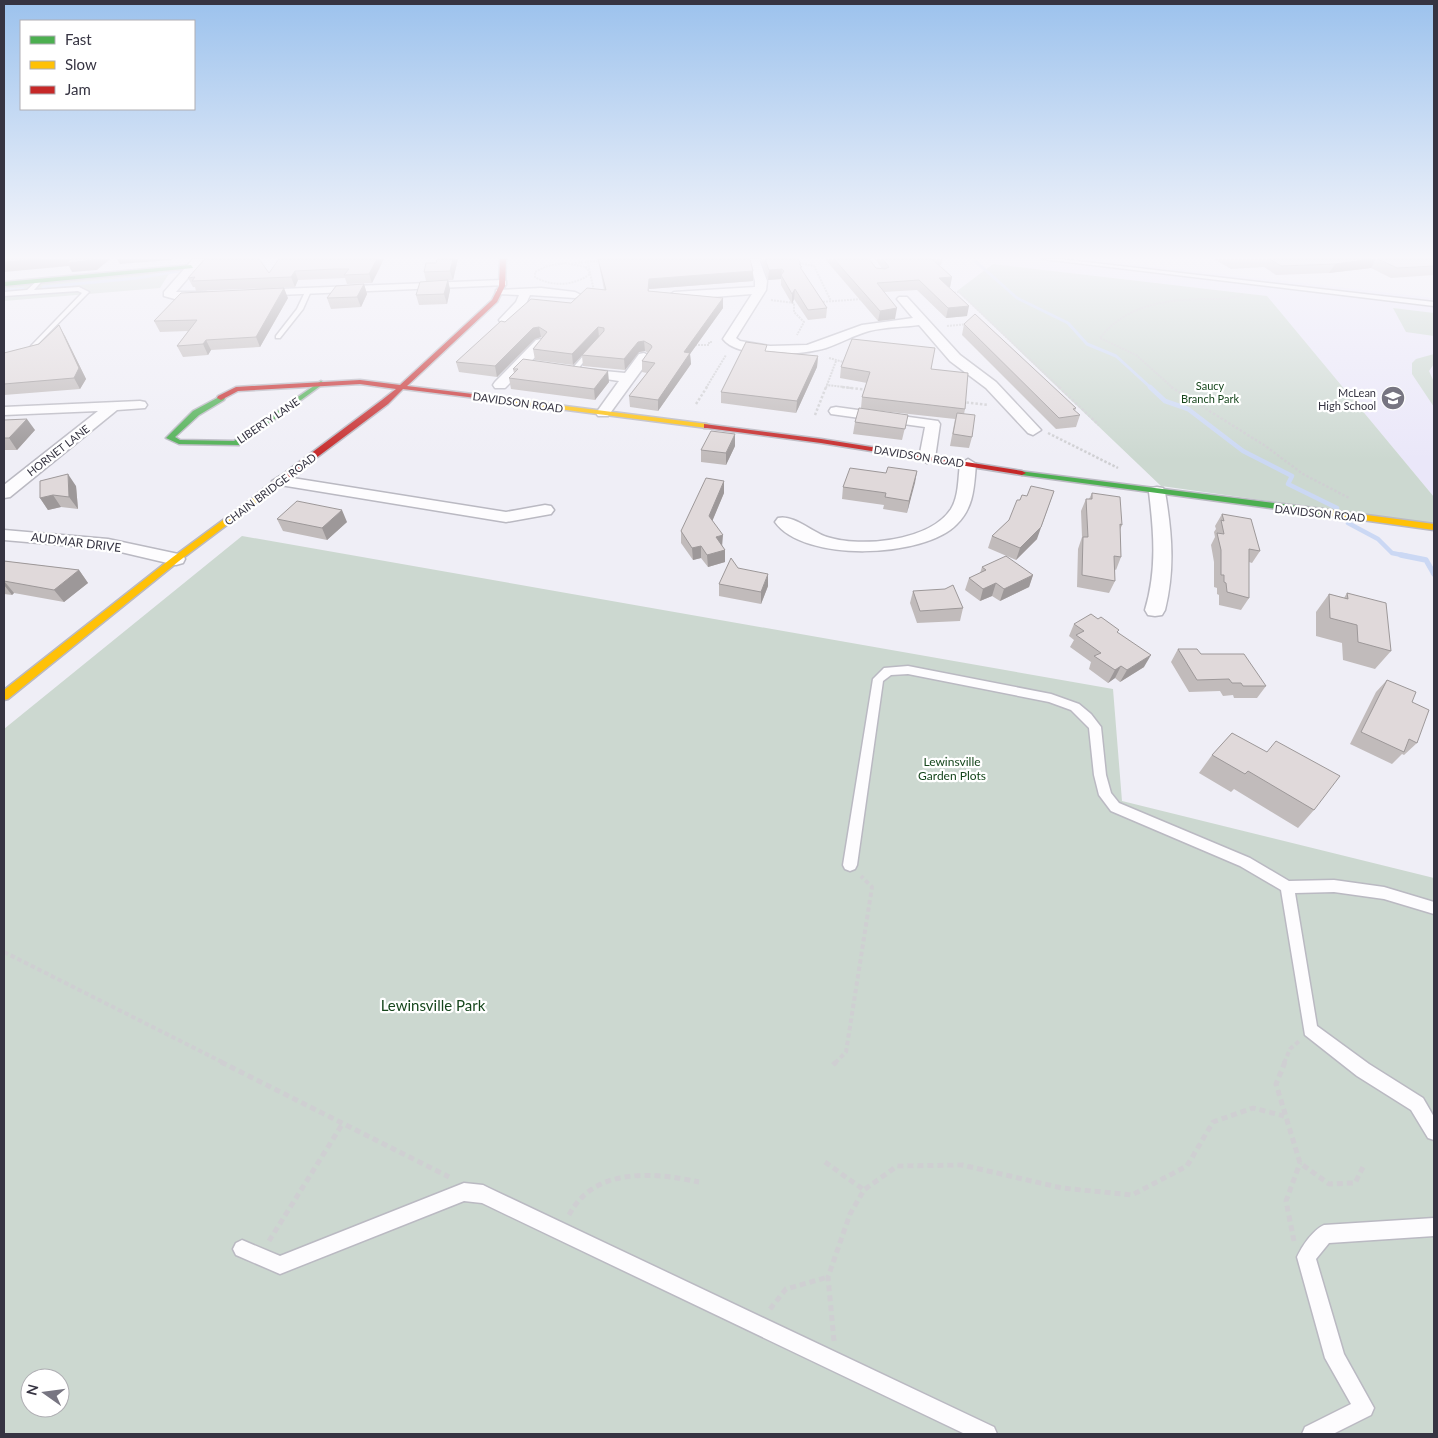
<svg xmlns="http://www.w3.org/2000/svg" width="1438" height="1438" font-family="Lato,sans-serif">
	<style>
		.built { fill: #eae7f9 }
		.green { fill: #ccd8d0; fill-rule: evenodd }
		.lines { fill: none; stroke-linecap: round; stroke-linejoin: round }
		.stream-far2 { stroke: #cbd8f4; stroke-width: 3 }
		.stream-far1 { stroke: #cbd8f4; stroke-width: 4.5 }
		.stream { stroke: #cbd8f4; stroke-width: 5.5 }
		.lane-casing { stroke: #bab9c2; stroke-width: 3 }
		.street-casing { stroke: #bab9c2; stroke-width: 3 }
		.fast-casing { stroke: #bab9c2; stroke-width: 3 }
		.slow-casing { stroke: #bab9c2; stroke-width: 3 }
		.jam-casing { stroke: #bab9c2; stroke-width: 3 }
		.path-far3 { stroke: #cfcfd2; stroke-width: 2; stroke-dasharray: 2 1; stroke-linecap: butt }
		.path-far2 { stroke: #cfcfd2; stroke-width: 2.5; stroke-dasharray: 2.5 2; stroke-linecap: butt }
		.path-far1 { stroke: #cfcfd2; stroke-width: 4; stroke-dasharray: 4.5 3; stroke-linecap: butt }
		.path { stroke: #cfcfd2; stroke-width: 5; stroke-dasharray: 6 4; stroke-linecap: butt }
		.lane { fill: #fdfcfe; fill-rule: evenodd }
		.street { fill: #fdfcfe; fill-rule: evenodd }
		.fast { fill: #4caf50; fill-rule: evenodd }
		.slow { fill: #ffc107; fill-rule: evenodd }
		.jam { fill: #c62828; fill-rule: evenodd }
		.wall { fill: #c1bbbb }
		.shaded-wall { fill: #9d9899 }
		.building { fill: #e0d9da; stroke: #9d9899 }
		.labels { text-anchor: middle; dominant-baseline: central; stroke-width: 4.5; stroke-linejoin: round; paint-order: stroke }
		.far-park-label { font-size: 11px; fill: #16461c; stroke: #fff }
		.far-poi-label { font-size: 11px; fill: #363442; stroke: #fff; text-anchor: end }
		.far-street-label { font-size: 11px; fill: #363442; stroke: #fff }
		.street-label { font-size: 12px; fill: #363442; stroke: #fff }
		.park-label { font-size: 12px; fill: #16461c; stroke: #fff }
		.near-park-label { font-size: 15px; fill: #16461c; stroke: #fff }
	</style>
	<rect width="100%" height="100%" fill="#efeef6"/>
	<path class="built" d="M989 259H1086L1434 298V497L1267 296 993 264Z"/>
	<path class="green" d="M993 264 1267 296 1434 497V524L1161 486 957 291Z
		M172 269 160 288 4 301V283Z
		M1393 308 1434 313V336L1406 332Z
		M1434 354V364L1429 371 1434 382V407L1412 374V363L1416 359Z
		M242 536 1113 689 1122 801 1434 878V1434H4V729ZM30 1378H60V1408H30Z"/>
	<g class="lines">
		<path class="stream-far2" d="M973 259 1017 298 1068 323 1087 344 1116 356 1151 388
			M43 287 138 278 179 271
			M4 290 23 289"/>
		<path class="stream-far1" d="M1150 387 1165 401 1188 409 1243 451 1292 476 1288 484 1337 508
			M1348 523 1378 539 1392 553 1407 556"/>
		<path class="stream" d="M1401 555 1426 560 1434 574"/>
		<g class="lane-casing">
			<path id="lane" d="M1043 259H1059L1434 302V306Z
				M38 280 41 282 34 290 79 287 89 292 33 349 31 348V346L82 293 78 291 4 296V292L27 290Z
				M306 290 311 291 303 309 280 338H276V336L297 309Z
				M590 348 595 349 575 372H571V370Z
				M908 666 1051 694 1079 704 1091 714 1101 727 1106 775 1111 793 1119 803 1250 858 1289 881 1334 880 1384 887 1434 902V914L1384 899 1334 892 1295 893 1317 1026 1369 1064 1423 1098 1434 1117V1140L1428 1138 1411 1110 1357 1076 1305 1035 1281 890 1240 866 1111 811 1099 795 1094 775 1089 728 1071 710 1049 702 908 674 891 675 883 681 857 865 855 869 850 871 845 869 843 865 873 679 884 668Z
				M464 1183 483 1185 489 1188 994 1427 997 1434H965L482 1203 464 1201 280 1274 236 1255 233 1249 236 1243 242 1240 280 1256Z
				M1434 1218V1236L1329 1243 1316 1259 1344 1354 1374 1408 1371 1415 1333 1434H1302L1305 1427 1351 1404 1325 1358 1297 1257C1302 1246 1313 1230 1324 1225Z"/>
		</g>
		<g class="street-casing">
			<path id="street" d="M193 259H204L176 292H206L212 296 210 298 182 301 164 296V292Z
				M749 259H759L767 281 766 290 736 338 740 341 770 346 807 345 862 325 913 318 897 299 899 297H907L960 355 996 382 1041 430 1033 435 1028 433 986 388 950 361 919 325C903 327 886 327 869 331 854 335 841 343 826 348 803 355 739 360 723 339L752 294 674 300 668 296 674 292 755 287V281Z
				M502 280 506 281V285L256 296 250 293 256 290Z
				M541 288 575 292 581 295 575 298 530 295 525 306 509 323H501L499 320 516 302 519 295 496 294V290Z
				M541 339 547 343 546 346 505 388H495L493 385 495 382 536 340Z
				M644 353 651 357 608 416H598L596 413 619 381 573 374 571 371 573 368 625 373 639 354Z
				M140 401 145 402 147 405 145 408 117 410 10 497 4 498V485L98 411 4 415V407Z
				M836 407 938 421 940 424 935 458 927 463 919 458 925 427 831 414 829 411 831 408Z
				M968 459 976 464C974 487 974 507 957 524 925 558 804 563 775 522L778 518C793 514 812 532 827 537 861 548 930 541 951 509 959 496 958 478 960 464Z
				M280 476 506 512 545 505 551 506 554 510 551 514 506 522 274 484 272 481Z
				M1157 487 1163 488 1165 492C1172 533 1175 569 1165 610L1162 615 1155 616 1148 615 1145 610C1157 570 1154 533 1149 492L1151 488Z
				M4 530 108 539 183 555 185 559 183 563 176 565 108 549 4 540Z"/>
		</g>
		<g class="fast-casing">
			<path id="fast" d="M191 265 193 268 4 286V282Z
				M321 381 324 383 323 384 239 445 179 444 166 438 193 411 221 396 225 398 224 400 199 415 175 437 180 440 234 441Z
				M1019 471 1322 509 1326 512 1322 515 1022 475 1018 473Z"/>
		</g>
		<g class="slow-casing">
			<path id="slow" d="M478 395 707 424 711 426 707 428 481 399 477 397Z
				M261 492 265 495 264 497 179 561 8 699 4 700V690L173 557Z
				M1322 509 1434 524V530L1319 514V510Z"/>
		</g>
		<g class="jam-casing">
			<path id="jam" d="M500 259H506L505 286 497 302 407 386 481 395 485 397 484 399 403 389 388 404 264 497H258V493L382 400 396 389 360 384 238 391 221 400 217 398 218 396 236 387 360 380 400 385 492 300 499 286Z
				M704 424 821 439 1022 471 1026 473 1022 475 821 443 707 428H704Z"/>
		</g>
		<path class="path-far3" d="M587 259 594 291
			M565 263 586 267 590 274C574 286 552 287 535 277V272L547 266Z
			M575 263 601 261
			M799 263 814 266 831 301
			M951 293 959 292 1060 388
			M771 300 794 303V312L804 322 797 335
			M820 302 863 299
			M947 326 968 324
			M695 345H709V342H713
			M829 358 847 363
			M836 361 827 385 852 388
			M706 388 726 355
			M826 388 827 385
			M1173 388 1136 355 1100 338C1125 306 1163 300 1201 299 1216 299 1229 300 1243 294"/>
		<path class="path-far2" d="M842 387 868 390
			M1059 387 1099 425
			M1171 387 1264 445 1303 474 1349 498
			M962 402 988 405
			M696 404 707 387
			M815 415 826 387
			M1048 433 1118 468"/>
		<path class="path-far1" d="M4 952 224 1063
			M835 1063 846 1052 872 887 861 876
			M1284 1063 1290 1049 1299 1041"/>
		<path class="path" d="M221 1062 449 1177
			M1285 1062 1276 1084 1300 1163 1329 1184 1355 1183 1364 1165
			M833 1065 836 1062
			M825 1162 864 1190
			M569 1215C594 1167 653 1172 699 1182
			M269 1241 343 1123
			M1294 1241 1286 1201 1300 1163
			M770 1309 786 1289 828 1277
			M834 1341 828 1277 850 1214 864 1190 897 1166 962 1165 1062 1188 1132 1195 1187 1166 1213 1122 1253 1108 1284 1116"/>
		<use href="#lane" class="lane"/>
		<use href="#street" class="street"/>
		<use href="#fast" class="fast"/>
		<use href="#slow" class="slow"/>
		<use href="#jam" class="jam"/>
	</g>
	<path class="wall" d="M384 259 372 283 347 284 345 278 298 280 295 287 196 291 195 287H193L188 278 269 273Z
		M458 259 453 280 426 281 424 272 436 263Z
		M598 259H750L753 281 649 289V291L723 298V308L690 354 691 364 658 411 630 407 629 396 647 373 642 372V361L648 353 645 351 639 352 625 370 583 366 582 356 573 365 535 360 533 349 542 338 541 337 535 339 497 377 459 372 456 362 505 322 571 303 604 290Z
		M761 259H798L801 264V270L827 308 826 318 808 320 794 299 792 304 781 285V279L768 280Z
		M825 259H869L876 268 882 269 875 259H943L941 265H939L952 277 950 287H949L967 316 946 318 917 290 884 292 895 319 878 321Z
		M1214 259H1434V275L1391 278 1371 268 1329 273 1276 275 1264 267 1231 269Z
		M448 280 450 290 447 304 419 305 416 295Z
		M364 284 367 294 361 307 331 309 327 298Z
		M288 298 260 347 211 350 208 355 183 357 177 346 188 331 160 332 154 321Z
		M964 324 1076 408 1075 411 1080 415 1076 427 1056 429 962 335Z
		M65 336 86 379 80 389 4 395V353L39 344Z
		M767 351 818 356 817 367 796 413 721 403V392Z
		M841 367 931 369 965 409 964 414 972 437 969 448 950 446 955 419 863 409 908 415 902 440 853 434 855 422 861 408 862 397 867 383 840 378Z
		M513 369 609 382 595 400 511 389 509 378 514 373Z
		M4 420 35 430 17 450H4Z
		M735 446 726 465 701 462V450Z
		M917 471 907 513 883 509 884 505 842 499 843 487 886 473Z
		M724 481V493L712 521 722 546 725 550V562L708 567 701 558 693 560 681 543V531Z
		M76 486 78 509 61 507 48 510 40 498Z
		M1092 493 1122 525 1120 530 1121 557 1116 570 1114 569 1115 581 1109 593 1077 587 1078 549 1082 537 1081 511 1086 499H1089Z
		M1222 514 1260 551 1252 563 1249 562V598L1241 610 1219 605V595L1217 594V588L1214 587V562L1211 545 1215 537 1214 532 1216 529 1215 526Z
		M277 519 347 522 327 540 283 531Z
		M1009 520 1037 539 1016 560 988 548 992 536Z
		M4 561 79 570 88 583 64 602 14 593 12 595 4 594Z
		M982 567 1033 575 1029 587 1000 601 992 596 980 601 965 590 969 578 980 573Z
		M738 568 768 586 761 604 719 596V584Z
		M913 591 963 608 960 621 917 623 910 603Z
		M1347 593 1391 651 1375 669 1343 660 1342 643 1316 636V612L1329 594 1344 598Z
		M1074 624 1118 633 1144 667 1120 682 1115 678 1108 683 1089 669 1091 662 1070 647 1074 640 1069 636Z
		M1178 649 1201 654 1266 686 1257 698H1234L1233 695 1223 696 1220 691 1189 692 1171 662Z
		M1387 680 1412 702 1417 743 1404 755 1402 754 1392 764 1350 744 1376 692Z
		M1232 733 1314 810 1298 828 1234 789 1231 792 1199 773 1212 755Z"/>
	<path class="shaded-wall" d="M40 259H110L97 270 72 272 69 266 4 272V262Z
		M117 259H172L171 260 120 264Z
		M377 259H384L372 283 369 274Z
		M453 259H458L453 280 450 271Z
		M1371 259H1376L1371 268 1329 273 1335 264Z
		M782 269 781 279 768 280 769 270Z
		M295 271 298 280 295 287 291 277Z
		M753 271V281L649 289V301V279Z
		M952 277 950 287 937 288 939 278Z
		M448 280 450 290 447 304 444 294Z
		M364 284 367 294 361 307 357 297Z
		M284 288 288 298 260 347 256 337Z
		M795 289 794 299 792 304V294Z
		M723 298V308L690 354 691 364 658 411V400L684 352Z
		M969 306 967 316 946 318 948 308Z
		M897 308 895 319 878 321 880 311Z
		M59 325 65 336 86 379 80 389 74 378Z
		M539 327 541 337 535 339 497 377 495 366 533 328Z
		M598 327 599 337 573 365 572 354Z
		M206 340 211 350 208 355 203 344Z
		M644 341 645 351 639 352 625 370 624 359 638 342Z
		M818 356 817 367 796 413 797 401Z
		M608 371 609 382 595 400 594 389Z
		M27 419 35 430 17 450 9 438Z
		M735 434V446L726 465V453Z
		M917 471 915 483 907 513 909 501Z
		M68 474 76 486 78 509 69 497Z
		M724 481V493L709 529V516Z
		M1054 491 1037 539 1016 560 1020 548Z
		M53 495 61 507 48 510 40 498Z
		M342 510 347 522 327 540 322 528Z
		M723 535 722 547 716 537Z
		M701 546V558L693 560 692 548Z
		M725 550V562L708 567 707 555Z
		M79 570 88 583 64 602 54 590Z
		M768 574V586L761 604V592Z
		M1033 575 1029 587 1000 601 1004 589Z
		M4 581 14 593 12 595 4 585Z
		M996 583 992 596 980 601 983 589Z
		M1151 655 1144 667 1120 682 1127 670Z
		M1121 666 1115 678 1108 683 1115 670Z"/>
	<path class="building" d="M4 259H40L4 262Z
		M71 259H94L92 260 67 263Z
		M205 259H259L269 273 279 259H377L369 274 344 275 349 269H335L295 271 291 277 192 281 195 277 188 278Z
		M437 259H453L450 271 424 272 426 263H436Z
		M598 259H750L753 271 649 279 648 291 723 298 684 352 690 353 658 400 629 396 655 363 642 361 652 347 651 345 644 341 638 342 624 359 582 355 604 331V328L598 327 572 354 533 349 547 332 539 327 533 328 495 366 456 362 501 321 505 322 531 299 571 303 587 288 606 290Z
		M765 259H798L801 264H799L802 267H800L827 308 808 310 795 289 792 294 781 275 784 271 782 269 769 270Z
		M834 259H869L876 268 885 269 889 267 883 259H932L952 277 939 278 969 306 948 308 919 280 877 283 897 308 880 311Z
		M1270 259H1371L1335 264 1281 266Z
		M1378 259H1434V266L1397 268Z
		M448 280 444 294 416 295 420 282Z
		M364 284 357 297 327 298 336 286Z
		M284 288 256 337 206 340 203 344 177 346 197 320 154 321 181 293Z
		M975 314 1076 408 1073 409 1080 415 1059 418 964 324Z
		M59 325 79 368 74 378 4 384V353L39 344Z
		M852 339 935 348 931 369 968 373 965 409 862 397 870 372 841 367Z
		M746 342 767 345 765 351 818 356 797 401 721 392Z
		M523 359 608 371 594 389 509 378 518 369H513Z
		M859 408 908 415 905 429 855 422Z
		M957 413 975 415 972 437 953 434Z
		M27 419 9 438H4V420Z
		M711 431 735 434 726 453 701 450Z
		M888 467 917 471 909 501 885 497 886 493 843 487 850 468 886 473Z
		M68 474 69 497 53 495 40 498V481Z
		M706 478 724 481 709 516 723 535 716 537 725 550 707 555 701 546 692 548 681 531Z
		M1031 486 1054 491 1041 527 1020 548 992 536 1009 520 1017 500H1020L1022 495 1027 496Z
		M1092 493 1120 497 1122 525 1120 524 1121 557 1114 556 1115 581 1082 575 1083 537H1088L1086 499H1092Z
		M297 501 342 510 322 528 277 519Z
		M1222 514 1251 519 1260 551 1249 549V598L1227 592 1226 583 1224 582V575H1221V550L1217 533 1224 534 1221 520 1224 521Z
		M1006 556 1033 575 1004 589 996 583 983 589 969 578 986 570 982 567Z
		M731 558 738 568 768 574 761 592 719 584Z
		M4 561 79 570 54 590 4 581Z
		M953 585 963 608 920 611 913 591 945 589Z
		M1347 593 1386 603 1391 651 1358 642 1357 625 1330 618 1329 594 1348 599Z
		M1091 614 1098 619 1101 617 1119 630 1117 632 1151 655 1127 670 1121 666 1115 670 1094 656 1101 653 1076 635 1084 631 1074 624Z
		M1178 649H1197L1201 654H1244L1266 686H1243L1241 683H1232L1229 679 1197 680Z
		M1387 680 1416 692 1412 702 1429 710 1417 743 1409 739 1404 752 1361 732Z
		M1232 733 1267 752 1276 741 1340 776 1314 810 1248 771 1245 774 1212 755Z"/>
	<linearGradient id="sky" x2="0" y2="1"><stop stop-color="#9cc2ed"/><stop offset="0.56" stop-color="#f8f7fb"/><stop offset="1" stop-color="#f8f7fb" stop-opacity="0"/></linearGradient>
	<rect width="1438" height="460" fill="url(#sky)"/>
	<defs>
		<g id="school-disc" transform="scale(1.25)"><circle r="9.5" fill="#777581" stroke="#fff"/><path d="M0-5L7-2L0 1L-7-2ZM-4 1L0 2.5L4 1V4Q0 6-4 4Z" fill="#fff"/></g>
	</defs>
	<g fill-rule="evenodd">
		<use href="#school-disc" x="1393" y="398"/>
	</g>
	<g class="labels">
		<g class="far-park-label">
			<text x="1210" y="385">Saucy<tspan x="1210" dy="13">Branch Park</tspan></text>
		</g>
		<g class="far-poi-label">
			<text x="1376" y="392">McLean<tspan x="1376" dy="13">High School</tspan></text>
		</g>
		<g class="far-street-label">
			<text transform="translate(518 402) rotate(8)">DAVIDSON ROAD</text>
			<text transform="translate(268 420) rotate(-34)">LIBERTY LANE</text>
			<text transform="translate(58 450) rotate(-38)">HORNET LANE</text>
			<text transform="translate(919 456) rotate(9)">DAVIDSON ROAD</text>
			<text transform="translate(270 489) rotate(-37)">CHAIN BRIDGE ROAD</text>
			<text transform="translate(1320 513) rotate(6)">DAVIDSON ROAD</text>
		</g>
		<g class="street-label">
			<text transform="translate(76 542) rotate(7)">AUDMAR DRIVE</text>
		</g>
		<g class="park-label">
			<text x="952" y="761">Lewinsville<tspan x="952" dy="14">Garden Plots</tspan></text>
		</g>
		<g class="near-park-label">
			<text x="433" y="1005">Lewinsville Park</text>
		</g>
	</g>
	<rect width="1438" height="1438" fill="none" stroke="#363442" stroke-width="10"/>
	<rect x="20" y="20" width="175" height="90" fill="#ffffff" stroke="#afaeb3"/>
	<rect x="30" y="36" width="25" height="8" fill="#4caf50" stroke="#afaeb3"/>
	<text x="65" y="45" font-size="15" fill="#363442">Fast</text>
	<rect x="30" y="61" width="25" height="8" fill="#ffc107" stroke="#afaeb3"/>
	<text x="65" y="70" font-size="15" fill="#363442">Slow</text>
	<rect x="30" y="86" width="25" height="8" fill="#c62828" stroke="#afaeb3"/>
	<text x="65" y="95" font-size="15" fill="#363442">Jam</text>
	<g transform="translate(45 1393) rotate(284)"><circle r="24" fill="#ffffff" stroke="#afaeb3"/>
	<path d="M0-4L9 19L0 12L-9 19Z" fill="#777581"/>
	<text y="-8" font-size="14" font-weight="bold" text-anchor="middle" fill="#363442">N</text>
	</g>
</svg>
